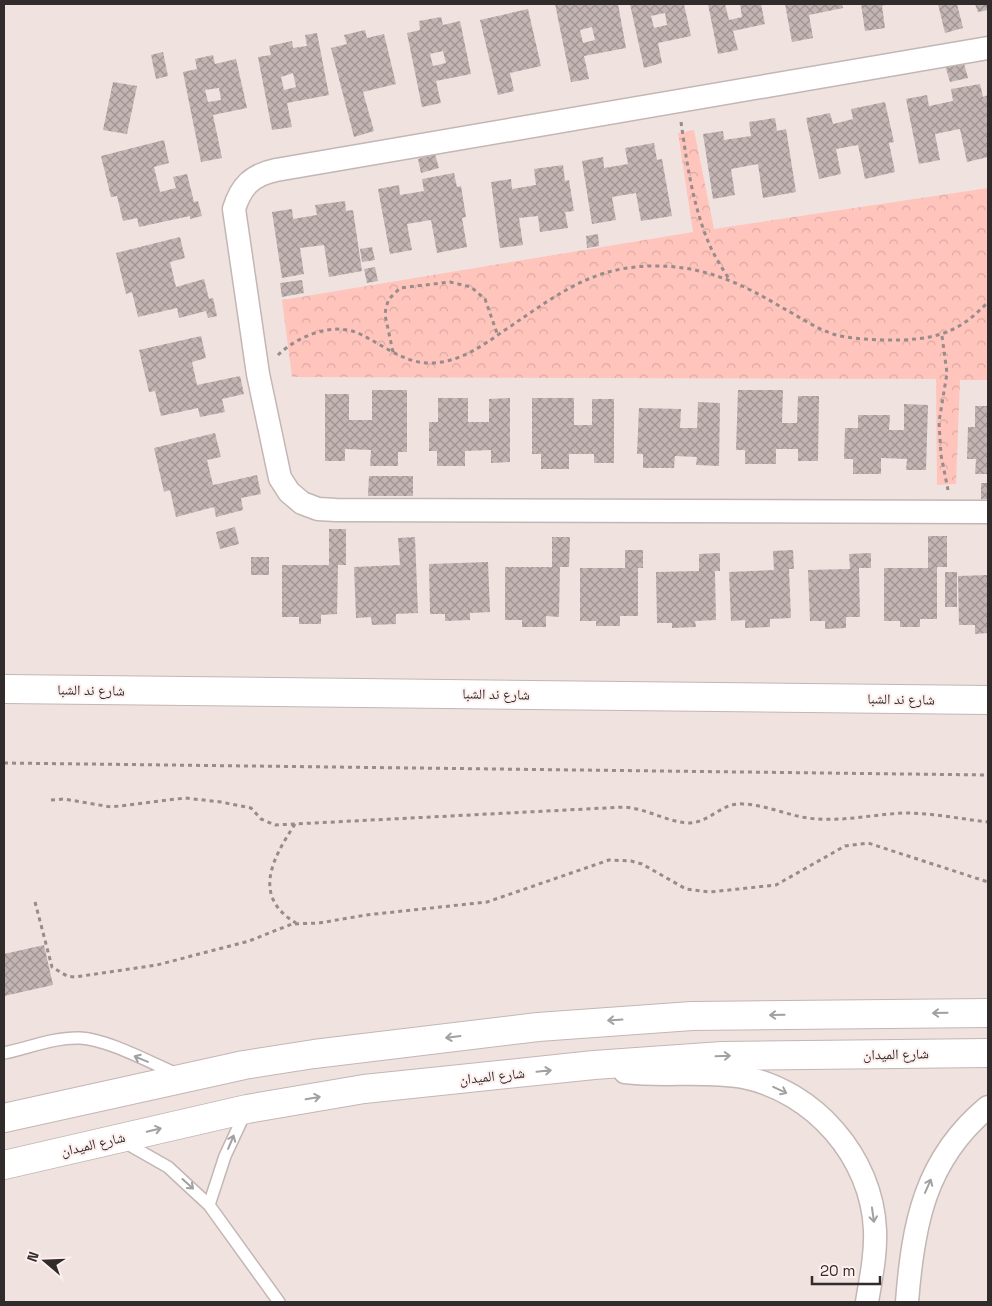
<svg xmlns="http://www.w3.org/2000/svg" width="992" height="1306" font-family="'Space Grotesk','Noto Naskh Arabic',sans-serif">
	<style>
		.forest { fill: url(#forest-crowns) }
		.building { fill: url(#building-cross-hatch); fill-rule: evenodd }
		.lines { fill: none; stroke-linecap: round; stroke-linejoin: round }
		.service-casing { stroke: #c3b6b4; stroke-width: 14 }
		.minor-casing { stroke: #c3b6b4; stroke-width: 25 }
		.tertiary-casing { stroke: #c3b6b4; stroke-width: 30 }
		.path { stroke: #968c8a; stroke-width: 3; stroke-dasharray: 4 4; stroke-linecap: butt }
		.service { stroke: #fff; stroke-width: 11 }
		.minor { stroke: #fff; stroke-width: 22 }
		.tertiary { stroke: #fff; stroke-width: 28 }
		.oneway { stroke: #a2a0a0 }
		.labels { text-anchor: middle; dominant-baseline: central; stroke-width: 4; stroke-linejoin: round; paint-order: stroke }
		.street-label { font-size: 14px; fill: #312b2b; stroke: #fdefed }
	</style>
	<defs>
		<pattern id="forest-crowns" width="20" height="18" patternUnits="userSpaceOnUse" patternTransform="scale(1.25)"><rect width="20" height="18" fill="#ffc5bc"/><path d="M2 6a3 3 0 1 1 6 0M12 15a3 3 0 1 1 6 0" fill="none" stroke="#dba9a2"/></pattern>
		<pattern id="building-cross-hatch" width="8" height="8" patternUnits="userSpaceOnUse" patternTransform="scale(1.25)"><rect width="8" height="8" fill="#c3b5b3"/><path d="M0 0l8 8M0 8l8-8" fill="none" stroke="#9f9392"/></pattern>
	</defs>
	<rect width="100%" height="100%" fill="#f0e2df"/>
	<path class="forest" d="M694 130 714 229 988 188V380H960L956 484 937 485 936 379 292 377 282 300 693 232 678 133Z"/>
	<path class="building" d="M555 4H618L626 48 584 56 589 79 571 82ZM592 27 595 40 583 43 580 30Z
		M630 4H684L691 36 658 43 662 63 644 68ZM665 13 667 25 654 28 651 16Z
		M708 4H725L729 20 742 17 740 4H761L765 24 733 31 738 50 718 54Z
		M785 4H842L843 8 809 15 813 38 792 42Z
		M861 4H887L882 6 885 28 865 31Z
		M938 4H957L963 28 945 33Z
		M975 4H988V10L978 12Z
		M528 9 541 66 510 73 514 91 498 95 480 20Z
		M441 17 443 25 460 21 471 74 436 81 441 103 422 107 407 33 420 30 419 21ZM443 51 446 63 433 66 430 54Z
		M365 30 367 38 384 34 396 84 363 92 374 131 354 137 331 48 347 44 344 35Z
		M317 33 329 95 287 103 292 127 272 130 258 57 271 55 269 46 292 41 293 48 307 46 305 35ZM293 73 296 87 284 90 281 77Z
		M163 52 168 76 156 79 151 55Z
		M213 55 215 64 236 59 247 108 213 115 222 158 201 162 183 72 197 69 195 59ZM219 88 221 100 208 102 205 90Z
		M963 60 968 78 950 82 945 65Z
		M113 82 137 86 127 134 103 130Z
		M980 84 983 97 988 95V157L967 162 960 129 935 134 940 160 919 164 906 99 927 95 929 106 953 101 951 89Z
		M885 102 894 142 889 143 895 172 865 179 858 145 836 149 841 174 819 179 806 118 830 113 833 124 853 119 851 109Z
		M775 118 777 131 786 129 796 192 763 198 758 164 731 169 735 195 713 199 703 134 723 131 724 140 751 136 749 122Z
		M164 140 169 163 154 167 160 192 176 188 173 177 187 174 194 202 198 201 202 216 190 219V216L139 227 137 218 123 221 117 196 111 197 101 156Z
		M654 143 657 160 662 159 672 216 641 221 636 193 612 197 616 220 592 224 582 161 603 157 604 168 628 164 625 148Z
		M435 154 439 168 421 173 418 159Z
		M563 165 565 181 569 180 574 211 565 212 568 228 540 232 538 216 519 218 523 245 500 248 491 182 511 179 512 189 536 185 534 169Z
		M454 173 457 187 461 186 466 217 462 218 467 247 437 253 431 220 407 224 412 250 390 254 378 189 399 185 400 195 424 191 422 179Z
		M345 201 346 211 353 210 362 271 329 277 324 245 300 248 304 274 282 278 272 212 292 209 293 219 317 215 315 205Z
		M598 234 599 246 587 248 586 236Z
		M180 237 185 258 170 262 176 287 204 279 209 299 213 298 217 316 208 318 206 311 179 318 177 308 138 317 132 292 126 294 116 253Z
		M372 247 375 260 362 262 360 249Z
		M375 267 378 281 367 283 364 269Z
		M302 280 304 293 282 297 280 283Z
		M201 336 206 358 192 362 197 385 240 376 244 394 222 399 225 412 200 417 198 408 161 416 155 391 149 392 139 350Z
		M372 390H407V452H398V466H370L371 450 345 449V461H325V394H349V420H372Z
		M738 390H783L782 423H797L798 396H819L818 461H798V449H776V464H745V450H736Z
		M438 398H468V422H489V399L510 398V462L491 463V450L465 451V466H437V451H429V422H438Z
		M532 398H574V425H592V399H614V463H594V454H569V469H541V454H532Z
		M698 402 720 403 719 466 696 465 697 457 675 456 674 468H643V454H637L639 408 681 409 680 428H697Z
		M904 404 928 405 926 470H906L907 459 881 458V474H853V459H844L845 428H858V415H890L889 430H904Z
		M975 406H988V474H975L976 459H967L968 427H975Z
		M215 433 221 457 207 460 213 485 257 475 261 494 241 498 243 510 216 517 214 507 176 517 170 490 164 492 154 448Z
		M369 476H413V496H368Z
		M981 483H988V499H981Z
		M235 527 239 544 220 549 216 532Z
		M329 529H346V565H338L337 614 321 615V624H299V617H282V565H329Z
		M928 536H947V567H937V619H920V627H900V621H884V568H928Z
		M415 537 418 613 396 614V624L372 625 371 617 356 618 354 567 400 565 398 538Z
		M552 537H570L569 567H560L559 617 546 616V627H522V620H505V567H552Z
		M625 550H643V568H638V616H620V626H596V621H580V568H625Z
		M793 550 794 569H789L791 618 770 619V627L745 628V620L731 621 729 572 774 570 773 551Z
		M720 553V571H715L716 620 695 621 696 627 672 628V623H657L656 572 699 571V554Z
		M871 553V568H859L860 617H846V628L825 629V621H810L808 570 850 569 849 554Z
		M251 557H269V575H251Z
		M488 562 490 612 470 613V620L445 621V614H430L429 564Z
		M945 572H957V607H945Z
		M988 575V633L975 634V625H959L958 576Z
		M44 945 53 985 4 996V954Z"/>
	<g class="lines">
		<g class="service-casing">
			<path id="service" d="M4 1053C28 1048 55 1037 80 1038 107 1039 151 1063 177 1074
				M124 1142 168 1167 209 1205 279 1302
				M209 1205 225 1156 246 1111"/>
		</g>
		<g class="minor-casing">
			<path id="minor" d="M988 48 276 170C252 175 241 186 234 209L258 374 280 478 289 492 302 503 318 509 336 510 988 512
				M625 1072C664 1077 704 1070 743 1077 814 1091 872 1157 875 1230 876 1254 871 1278 867 1302
				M907 1302C913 1224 925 1159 988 1107"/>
		</g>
		<g class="tertiary-casing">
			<path id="tertiary" d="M4 689 988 700
				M4 1118 244 1065 314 1054 538 1027 692 1016 988 1013
				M4 1165 247 1109 364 1089 594 1065 722 1056 988 1053"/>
		</g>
		<path class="path" d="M681 122C687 164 693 207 710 246 715 257 722 268 729 279
			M942 336 947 373 939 422 941 455 948 490
			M393 352 385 315 386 307 389 299 400 288 450 282 471 287 485 299 498 336
			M278 355C298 336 333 321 360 334 383 345 405 364 432 363 460 362 482 346 505 330 564 290 600 260 676 267 714 271 748 287 781 307 800 317 819 331 840 336 861 340 882 340 902 340 942 338 961 330 988 302
			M4 763 988 775
			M51 800 64 799 111 807 185 798 221 802 251 808 261 819 275 825 625 807C647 809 666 821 687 823 709 824 721 802 743 804 769 805 792 818 818 819 847 821 876 814 905 813 933 813 961 819 988 822
			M295 824C273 858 251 896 296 923
			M35 902 52 967 67 976 75 977 157 965 249 941 292 924 319 923 366 915 487 902 609 860 631 861 642 864 686 889 710 892 776 885 845 846 868 843 988 882"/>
		<use href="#service" class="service"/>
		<use href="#minor" class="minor"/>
		<use href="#tertiary" class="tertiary"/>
	</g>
	<defs><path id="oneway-shaft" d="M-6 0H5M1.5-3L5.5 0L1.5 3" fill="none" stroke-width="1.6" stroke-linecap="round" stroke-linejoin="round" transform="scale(1.25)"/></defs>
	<g class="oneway">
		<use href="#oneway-shaft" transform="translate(940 1013) rotate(179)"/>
		<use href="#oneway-shaft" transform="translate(777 1015) rotate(179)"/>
		<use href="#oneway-shaft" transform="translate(615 1020) rotate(176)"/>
		<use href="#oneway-shaft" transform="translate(453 1037) rotate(173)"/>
		<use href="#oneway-shaft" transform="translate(723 1056) rotate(-2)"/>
		<use href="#oneway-shaft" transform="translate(141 1059) rotate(-157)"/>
		<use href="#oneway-shaft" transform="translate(544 1071) rotate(-6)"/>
		<use href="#oneway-shaft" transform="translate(780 1090) rotate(25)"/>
		<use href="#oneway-shaft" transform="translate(313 1098) rotate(-10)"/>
		<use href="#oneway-shaft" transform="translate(154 1130) rotate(-13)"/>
		<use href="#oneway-shaft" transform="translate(231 1142) rotate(-67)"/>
		<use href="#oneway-shaft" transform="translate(188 1184) rotate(42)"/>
		<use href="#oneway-shaft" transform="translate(928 1186) rotate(-66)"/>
		<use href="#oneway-shaft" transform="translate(873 1215) rotate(82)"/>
	</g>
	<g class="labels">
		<g class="street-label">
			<text transform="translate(91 690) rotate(1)">شارع ند الشبا</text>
			<text transform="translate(496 694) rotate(1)">شارع ند الشبا</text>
			<text transform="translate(901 699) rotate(1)">شارع ند الشبا</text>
			<text transform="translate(896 1054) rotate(-1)">شارع الميدان</text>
			<text transform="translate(492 1076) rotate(-6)">شارع الميدان</text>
			<text transform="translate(93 1144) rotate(-13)">شارع الميدان</text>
		</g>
	</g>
	<rect width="992" height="1306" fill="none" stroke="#312b2b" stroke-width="10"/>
	<g transform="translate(45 1261) rotate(289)" stroke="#fdefed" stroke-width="4" paint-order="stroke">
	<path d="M0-4L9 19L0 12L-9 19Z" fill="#312b2b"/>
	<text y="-8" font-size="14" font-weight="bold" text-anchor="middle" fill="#312b2b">N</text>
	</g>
	<path d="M812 1276v8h68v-8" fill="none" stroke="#312b2b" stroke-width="2.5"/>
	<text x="820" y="1276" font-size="15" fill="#312b2b" stroke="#fdefed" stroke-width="4" paint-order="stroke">20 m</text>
</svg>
